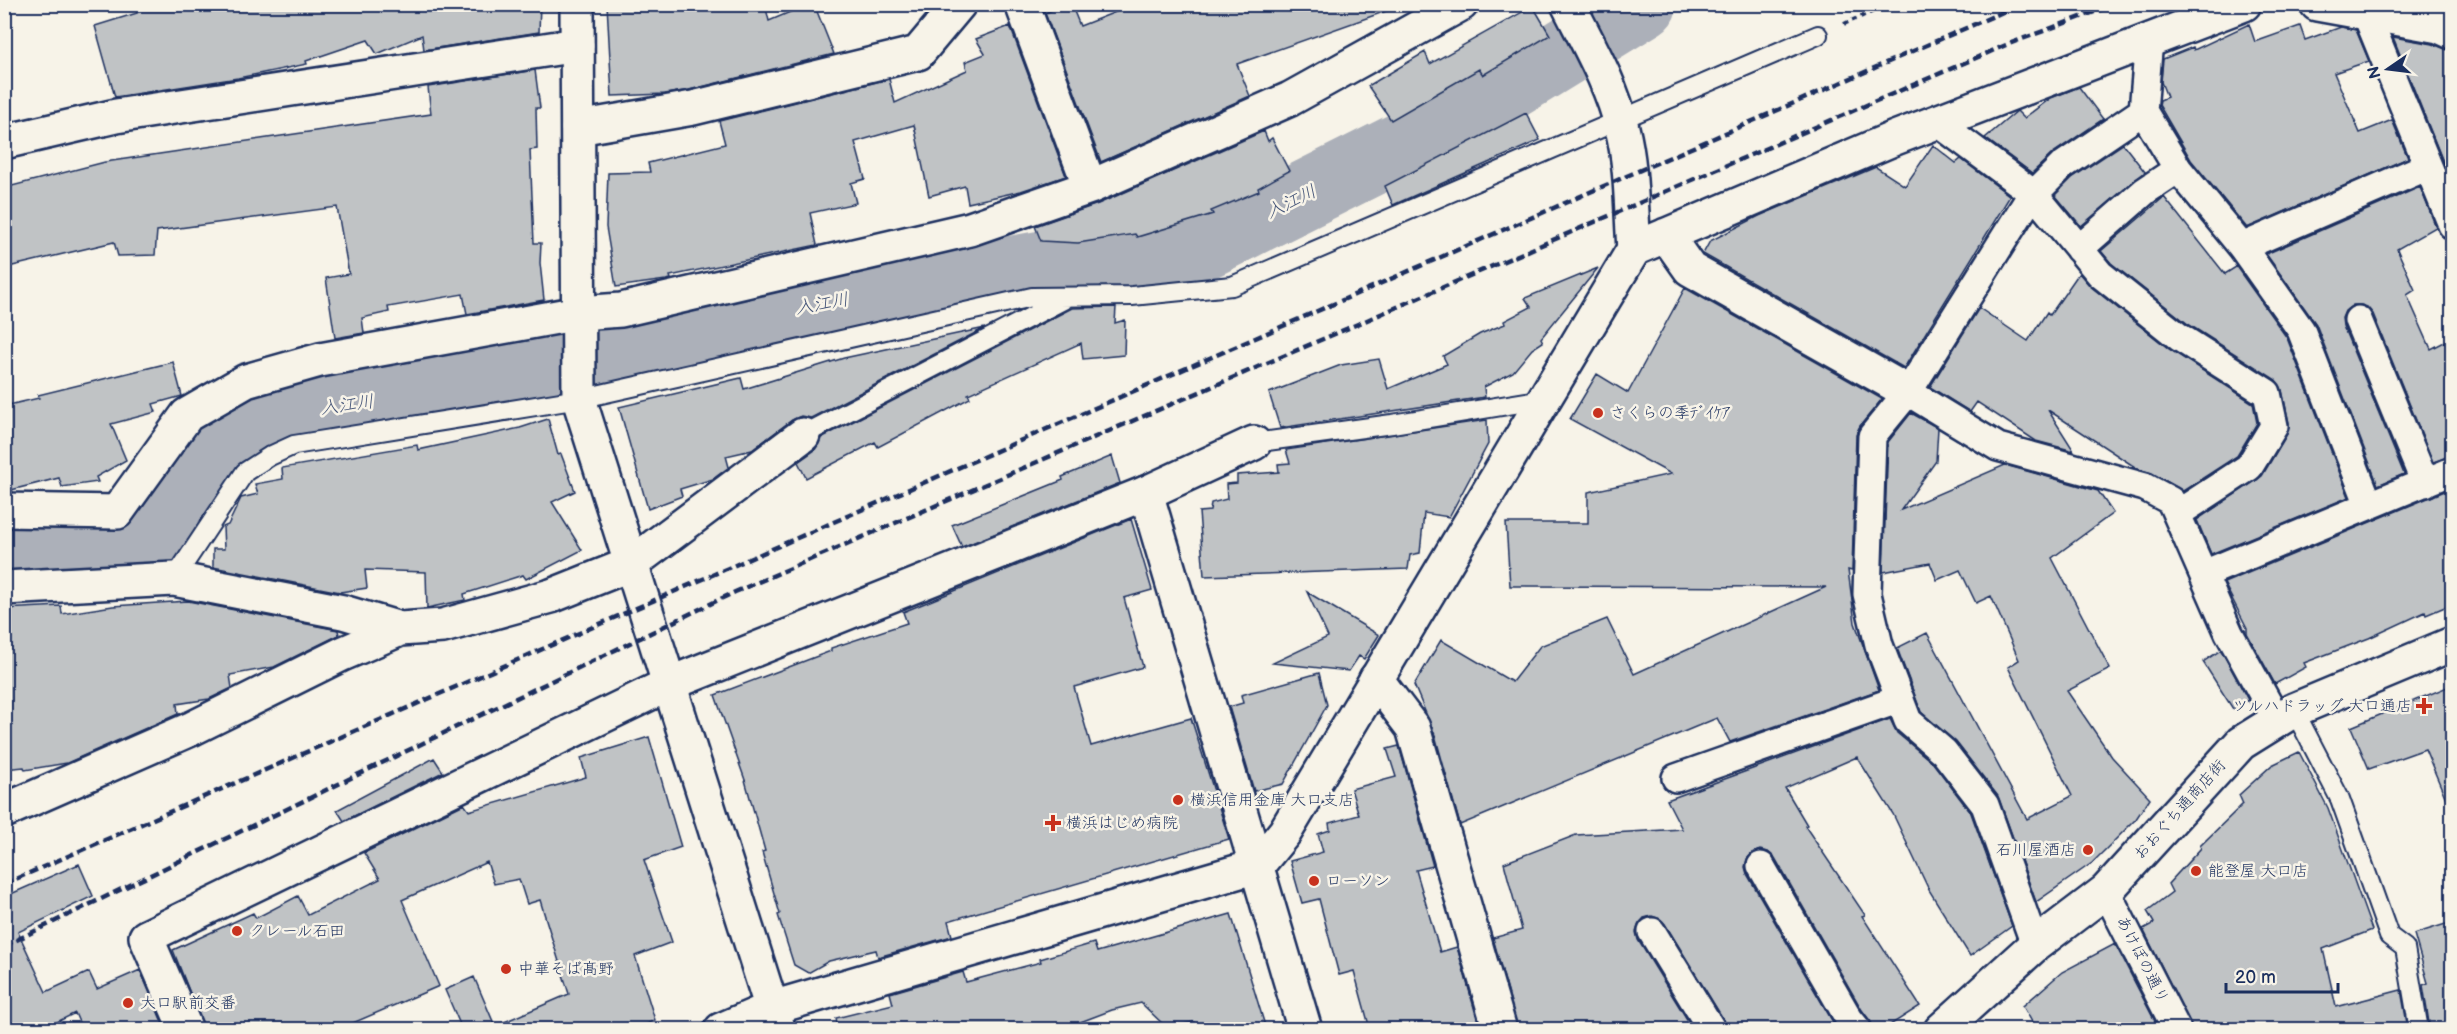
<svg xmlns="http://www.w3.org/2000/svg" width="2457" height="1034" font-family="'Balsamiq Sans','Klee One',sans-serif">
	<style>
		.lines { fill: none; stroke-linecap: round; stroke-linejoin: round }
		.river { stroke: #acb0b9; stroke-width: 68 }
		.building { fill: #c0c3c5; stroke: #1b2f5e; stroke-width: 1.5 }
		.service-casing { stroke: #1b2f5e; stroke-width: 22 }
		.pedestrian-casing { stroke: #1b2f5e; stroke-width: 32 }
		.minor-casing { stroke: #1b2f5e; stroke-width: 38 }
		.tertiary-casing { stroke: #1b2f5e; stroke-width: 38 }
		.secondary-casing { stroke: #1b2f5e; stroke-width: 38 }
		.path { stroke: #1b2f5e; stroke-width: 4; stroke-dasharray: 4.5 4.5; stroke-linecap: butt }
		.service { stroke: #f7f3e8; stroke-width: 18 }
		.pedestrian { stroke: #f7f3e8; stroke-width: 27 }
		.minor { stroke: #f7f3e8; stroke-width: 33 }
		.tertiary { stroke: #f7f3e8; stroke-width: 33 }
		.secondary { stroke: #f7f3e8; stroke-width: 33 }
		.rail { stroke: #1b2f5e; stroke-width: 4.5; stroke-dasharray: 9 4.5; stroke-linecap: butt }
		.poi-dot { fill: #c8321e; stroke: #f7f3e8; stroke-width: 2 }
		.labels { text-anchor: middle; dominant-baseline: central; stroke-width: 5; stroke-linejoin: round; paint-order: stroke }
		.poi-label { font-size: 16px; fill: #1b2f5e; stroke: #f7f3e8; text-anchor: start }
		.street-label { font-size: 16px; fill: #1b2f5e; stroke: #f7f3e8 }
		.water-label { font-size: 18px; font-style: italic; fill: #465679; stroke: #f7f3e8 }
	</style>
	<rect width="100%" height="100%" fill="#f7f3e8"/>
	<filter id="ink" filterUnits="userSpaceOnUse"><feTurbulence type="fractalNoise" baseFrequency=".0167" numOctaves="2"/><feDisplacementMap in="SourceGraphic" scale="12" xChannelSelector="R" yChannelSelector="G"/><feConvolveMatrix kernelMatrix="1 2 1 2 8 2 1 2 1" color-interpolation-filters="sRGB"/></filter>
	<g filter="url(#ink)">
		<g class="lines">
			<path class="river" d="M4 548 157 543 203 464 268 416 396 398 762 315 1073 259 1183 256 1456 119 1643 4"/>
		</g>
		<path class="building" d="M134 4H540L539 32 424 50 422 35 377 54 368 40 306 61 307 64 238 78 115 97 95 26 137 13Z
			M607 4H765L769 21 809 4H814L834 54 689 90 665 94 612 96Z
			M1067 4H1071L1080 26 1136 4H1391L1392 9 1237 64 1250 96 1101 162 1045 13Z
			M1533 6 1550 35 1483 75 1479 69 1391 120 1368 86 1425 52 1430 64Z
			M2249 24 2255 42 2300 26 2305 40 2341 27 2356 30 2369 61 2334 73 2360 133 2392 120 2408 158 2247 228 2191 160 2159 105 2160 100 2167 97 2161 82 2163 59 2193 47 2194 50Z
			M1010 26 1066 176 1021 191 968 203 965 186 929 196 914 125 855 142 865 179 851 183 856 203 810 213 817 245 670 276 671 279 666 280 616 287 606 227 608 173 650 172 648 163 725 144 719 121 889 79 895 103 967 70 965 62 985 54 976 39Z
			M2393 37 2433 44 2448 50 2452 59V184Z
			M535 70 540 108H536L537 149 530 150 534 243H541L540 263 544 300 467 314 463 294 388 307 389 312 362 318 364 333 335 338 326 278 349 274 337 207 157 231 155 255 118 256 114 242 4 268V188L105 162 431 114 428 87Z
			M2079 87 2103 119 2053 153 2032 173 1985 138 2017 111 2024 118 2051 98Z
			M1526 113 1540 140 1393 205 1385 186Z
			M1264 131 1268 141 1272 138 1289 171 1258 188 1259 191 1211 211 1213 214 1137 237 1135 234 1078 243 1041 241 1035 226 1098 204Z
			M2123 144 2145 172 2081 226 2055 195 2072 178Z
			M1933 145 1956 163 1961 159 2010 196 1904 368 1703 254 1710 241 1759 216 1876 167 1905 186Z
			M2420 187 2436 227 2397 249 2415 290 2407 295 2431 349 2452 338V456L2433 462 2373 314 2367 307 2361 305H2353L2345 311 2342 318 2343 326 2404 474 2378 485 2316 324 2266 254Z
			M2164 197 2225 274 2236 267 2235 265 2287 338 2349 497 2211 554 2197 520 2262 476 2287 434 2289 423 2282 390 2276 380 2188 324 2111 263 2101 251Z
			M1598 268 1541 338 1543 342 1532 349 1513 372 1484 387 1485 397 1280 428 1269 393 1341 365 1379 359 1388 389 1447 364 1443 356 1480 334 1505 324 1504 321 1531 307 1525 298Z
			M2079 273 2090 286 2169 349 2253 403 2257 423 2237 456 2183 491 2152 473 2138 469 2048 410 2074 451 2036 441 1977 402 1970 412 1930 387 1979 308 2028 341 2047 312 2050 315Z
			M1685 288 1882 399 1860 426 1856 435 1852 571 1848 570 1855 623 1879 690 1730 742 1717 718 1460 825 1435 735 1414 685 1441 640 1512 682 1540 646 1607 619 1634 674 1826 587 1510 586 1506 523H1588V492L1671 474 1570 419 1597 374 1628 393Z
			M1116 307 1115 323 1125 320 1124 355 1083 359 1081 343 968 394 970 398 878 447 875 442 806 478 798 462 815 450 821 438 1072 308Z
			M985 328 811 418 801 416 792 420 752 450 726 456 729 467 713 479 680 489 682 496 648 509 619 407 741 378 744 389 844 358Z
			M173 362 182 396 153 404 156 412 111 424 126 460 96 477 98 482 62 487 59 478 11 490 4 465V406L39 398 38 395Z
			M1911 413 1938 428 1936 461 1901 510 2005 465 2098 491 2113 513 2052 558 2110 669 2067 691 2112 757 2150 798 2136 819 2092 863 2036 902 1998 796 1956 742 1921 712 1897 648 1927 633 2027 819 2072 796 2008 667 2019 660 1991 596 1976 603 1960 570 1937 580 1930 563 1883 572 1888 442Z
			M548 419 558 455 561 454 575 491 552 502 582 550 526 579 523 575 464 594 465 600 427 608 426 572 365 570 367 588 340 592 213 567V549H224L223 527 228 525 241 498 258 494 255 484 283 479 282 468 417 445 418 450 520 428Z
			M1487 420 1488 444 1449 517 1424 513 1420 553 1410 555 1408 569 1204 576 1199 512 1210 511 1211 503 1227 499 1226 484 1237 483V475L1279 472 1278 464 1290 463 1286 450Z
			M1112 456 1120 483 962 547 952 525 1063 480 1062 477Z
			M2452 488V604L2426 615 2425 612 2369 638 2304 663 2306 667 2275 684 2247 633V628L2224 583Z
			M1131 519 1152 590 1124 598 1143 667 1074 687 1091 746 1191 718 1229 839 948 921 952 936 878 957 876 950 829 961 808 973 794 965 778 915 780 914 762 852 765 851 745 780 715 695 831 651V648L907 623 903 612Z
			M1307 592 1379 635 1364 659 1359 656 1349 671 1273 663 1328 637Z
			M188 601 338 630 339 635 274 667 230 675 232 688 209 699 177 704 178 714 67 763 25 770 24 767 4 769V609L61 606 62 614 113 606Z
			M2221 650 2248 700 2233 709 2203 662Z
			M1319 673 1327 705 1283 784 1254 791 1229 707 1243 703 1241 695Z
			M2452 685V813L2425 749 2369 769 2351 727Z
			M1890 719 1897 733 1933 763 1971 813 2012 926 1970 956 1929 890 1893 814 1857 757 1785 788 1807 825 1805 826 1865 915 1862 916 1920 1006 1884 1029H1873L1870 1021 1862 1010 1775 858 1768 852 1760 850 1753 853 1747 859 1745 867 1747 874 1837 1029H1728L1725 1022 1665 924 1660 919 1652 916 1644 918 1639 924 1636 932 1638 940 1693 1029H1518L1493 938 1522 930 1504 863 1576 835 1682 829 1667 800Z
			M649 737 681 847 644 860 672 942 635 956 655 1020 637 1029H462L445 990 474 977 495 1026 569 994 540 900 527 904 519 879 494 884 487 862 402 900 439 986 339 1029H204L173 950 253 913 256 918 298 896 308 915 380 879 364 853 464 804 469 811 586 777 581 758Z
			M1399 746 1433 866 1416 870 1440 952 1457 947 1480 1029H1370L1354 971 1339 975 1319 899 1302 903 1290 861 1323 852 1318 834 1330 830 1329 823 1359 815 1351 789 1396 777 1387 749Z
			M2299 752 2328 808 2372 930 2323 949 2336 1007 2401 990 2408 1029H2193L2143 929 2154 923 2147 911 2172 892 2168 884 2201 848 2200 846 2243 804 2239 795 2272 765Z
			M434 758 443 772 344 821 337 810Z
			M79 864 93 896 18 932 46 992 89 972 97 989 140 970 165 1029H82L75 1013 43 1029H4V897Z
			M1231 914 1266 1029H1197L1194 1022 1166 1027 1141 1003 1112 1010 1062 1029H838L836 1018 893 1004 890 993 963 972 966 982 1041 962 1040 959 1094 943 1097 952Z
			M2452 922V1029H2430L2423 985 2428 983 2414 934Z
			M2115 944 2159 1029H2036L2023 1006 2062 972Z"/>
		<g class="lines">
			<g class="service-casing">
				<path id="service" d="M803 435 1065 299
					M1254 443 1392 424 1544 399
					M174 579 245 472 270 456 294 445 579 399 1032 297 1132 296 1232 286 1818 35
					M2294 710 2340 799 2389 936 2405 948 2419 1030"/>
			</g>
			<g class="pedestrian-casing">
				<path id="pedestrian" d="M2366 13 2452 225
					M2143 111 2178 169 2242 247 2301 330 2369 505
					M1937 122 2034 194 2100 274 2179 337 2267 393 2274 426 2249 467 2177 514
					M2242 247 2428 166
					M2079 249 2145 191 2178 169
					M2358 320 2425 483
					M1908 392 1998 447 2145 487 2171 501 2229 633 2277 720
					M2204 574 2452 471
					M1676 778 1900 699
					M1761 866 1849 1019 1858 1030
					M2106 891 2177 1030
					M1652 932 1712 1030
					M2035 945 1985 805 1944 752 1908 721 1879 645 1867 594 1872 436 1908 392 2029 199 2062 166 2143 111 2149 40"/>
			</g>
			<g class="minor-casing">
				<path id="minor" d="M1022 4 1090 187
					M1568 4C1588 44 1612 85 1622 128 1632 167 1631 209 1634 249L1895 138 2244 4
					M2317 4 2439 26 2452 32
					M578 128 693 108 918 53 959 4
					M4 142 116 116 577 45
					M1666 235 1690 269 1908 392
					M4 510 117 512 187 415 246 381 320 360 579 313 621 310 970 229 1090 187 1290 99 1461 4
					M4 588 174 579 343 612 400 629 443 626 551 596 631 564 803 435
					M1376 679 1413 728 1500 1030
					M4 811 193 728 342 654 400 629
					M186 1030 146 937 669 684 1146 493 1254 443"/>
			</g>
			<g class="tertiary-casing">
				<path id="tertiary" d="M577 4 579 399 778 1028
					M1146 493 1305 1030
					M721 1030 772 1008 1257 866 1285 832 1634 249"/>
			</g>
			<g class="secondary-casing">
				<path id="secondary" d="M1941 1030 2035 945 2106 891 2241 743 2294 710 2452 644"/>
			</g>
			<path class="path" d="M1844 24 1890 4"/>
			<use href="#service" class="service"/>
			<use href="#pedestrian" class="pedestrian"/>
			<use href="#minor" class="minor"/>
			<use href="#tertiary" class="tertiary"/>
			<use href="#secondary" class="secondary"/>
			<path class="rail" d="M4 884 2021 4
				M4 946 735 592 2006 45 2116 4"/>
		</g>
	</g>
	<g class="poi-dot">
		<circle cx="1598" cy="413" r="6"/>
		<path d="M2421 697h6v6h6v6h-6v6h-6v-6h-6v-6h6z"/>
		<circle cx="1178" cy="800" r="6"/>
		<path d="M1050 814h6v6h6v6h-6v6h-6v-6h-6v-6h6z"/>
		<circle cx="2088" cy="850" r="6"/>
		<circle cx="2196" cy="871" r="6"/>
		<circle cx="1314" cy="881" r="6"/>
		<circle cx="237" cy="931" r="6"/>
		<circle cx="506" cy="969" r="6"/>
		<circle cx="128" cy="1003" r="6"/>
	</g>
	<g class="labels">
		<g class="poi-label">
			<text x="1610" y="413">さくらの季ﾃﾞｲｹｱ</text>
			<text x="2412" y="706" text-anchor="end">ツルハドラッグ 大口通店</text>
			<text x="1190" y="800">横浜信用金庫 大口支店</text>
			<text x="1066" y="823">横浜はじめ病院</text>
			<text x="2076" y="850" text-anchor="end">石川屋酒店</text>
			<text x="2208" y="871">能登屋 大口店</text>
			<text x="1326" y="881">ローソン</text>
			<text x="249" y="931">クレール石田</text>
			<text x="518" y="969">中華そば髙野</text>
			<text x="140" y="1003">大口駅前交番</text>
		</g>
		<g class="street-label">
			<text transform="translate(2180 810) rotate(-48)">おおぐち通商店街</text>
			<text transform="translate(2142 960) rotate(63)">あけぼの通り</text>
		</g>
		<g class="water-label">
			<text transform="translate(1291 202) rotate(-26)">入江川</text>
			<text transform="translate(822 304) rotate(-10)">入江川</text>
			<text transform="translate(347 405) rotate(-8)">入江川</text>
		</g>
	</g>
	<rect width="2457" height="1034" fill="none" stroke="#f7f3e8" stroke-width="24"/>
	<rect x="12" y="12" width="2433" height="1010" fill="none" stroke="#1b2f5e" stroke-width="2" filter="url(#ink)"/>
	<g transform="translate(2388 69) rotate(256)" stroke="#f7f3e8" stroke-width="4.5" paint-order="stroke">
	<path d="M0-4.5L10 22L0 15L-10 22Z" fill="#1b2f5e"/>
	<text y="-9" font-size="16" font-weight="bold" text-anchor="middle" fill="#1b2f5e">N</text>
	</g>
	<path d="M2226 983v9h112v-9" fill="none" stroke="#1b2f5e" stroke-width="3"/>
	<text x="2235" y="983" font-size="18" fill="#1b2f5e" stroke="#f7f3e8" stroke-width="4.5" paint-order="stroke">20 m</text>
</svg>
